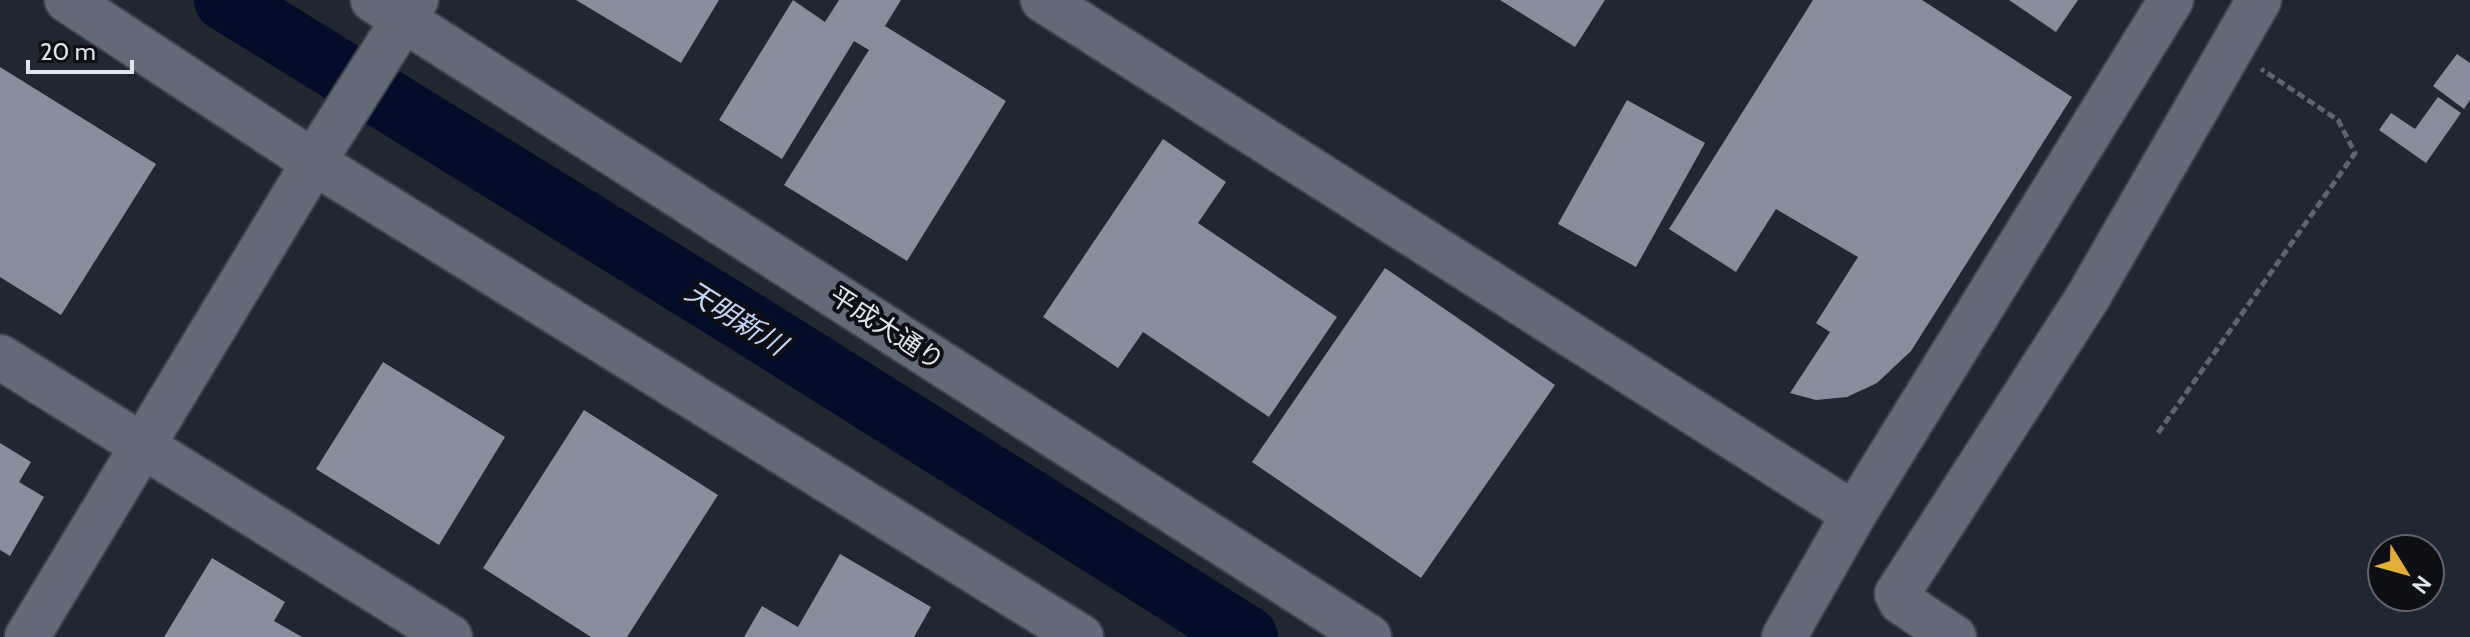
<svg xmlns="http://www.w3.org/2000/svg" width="2470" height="637" font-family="Cabin,'Noto Sans JP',sans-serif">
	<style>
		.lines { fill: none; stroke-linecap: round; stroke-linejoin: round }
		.river { stroke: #030d29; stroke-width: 62 }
		.building { fill: #878f9c }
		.minor-casing { stroke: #3d424b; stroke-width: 48 }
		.path { stroke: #5e636c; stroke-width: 5; stroke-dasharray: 8 4; stroke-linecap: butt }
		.minor { stroke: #636a77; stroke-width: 44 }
		.labels { text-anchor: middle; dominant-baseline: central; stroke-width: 8; stroke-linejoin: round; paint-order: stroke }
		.street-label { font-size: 26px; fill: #e0e4eb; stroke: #0d0f14 }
		.water-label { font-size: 28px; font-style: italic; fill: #c3d6fa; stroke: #0d0f14 }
	</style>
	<rect width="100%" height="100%" fill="#212731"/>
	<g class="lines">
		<path class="river" d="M225 0 748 323 1247 637"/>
	</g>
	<path class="building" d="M576 0H719L681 63Z
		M793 0 825 22 839 0H901L885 26 1006 101 907 261 784 185 869 50 854 41 782 159 719 120Z
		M1500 0H1605L1575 47Z
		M1813 0H1922L2072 97 1911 351 1877 383 1847 397 1816 400 1790 393 1830 332 1816 323 1858 257 1776 209 1736 272 1669 229Z
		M2009 0H2078L2056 32Z
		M2457 54 2470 63V100L2464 109 2433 86Z
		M0 67 156 164 61 315 0 277Z
		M2438 97 2461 113 2426 163 2379 130 2391 113 2415 129Z
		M1627 100 1705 143 1636 267 1558 224Z
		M1163 139 1226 182 1198 223 1337 317 1269 417 1143 332 1118 368 1043 317Z
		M1385 268 1555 385 1421 578 1252 462Z
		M383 362 505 437 439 545 316 469Z
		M584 410 718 495 627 637H591L483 568Z
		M0 443 31 462 19 482 44 497 10 556 0 550Z
		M840 554 931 607 914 637H744L762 606 798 627Z
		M212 558 285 602 274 621 302 637H164Z"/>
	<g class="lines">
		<g class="minor-casing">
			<path id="minor" d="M67 0 315 163 1081 637
				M373 0 1369 637
				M1043 0 1854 514
				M0 357 450 637
				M27 637 328 139 416 0
				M1784 637 1854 514 2171 0
				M1954 637 1901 602 1897 594 2088 297 2259 0"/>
		</g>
		<path class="path" d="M2158 433 2355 153 2338 120 2261 69"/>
		<use href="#minor" class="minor"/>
	</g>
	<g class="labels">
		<g class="street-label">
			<text transform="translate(887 328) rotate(33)">平成大通り</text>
		</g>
		<g class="water-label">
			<text transform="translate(736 318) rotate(32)">天明新川</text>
		</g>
	</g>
	<g transform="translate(2406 573) rotate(127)"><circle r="38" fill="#0d0f14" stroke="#61646a" stroke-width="2"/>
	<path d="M0-6L14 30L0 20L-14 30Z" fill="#e3ae35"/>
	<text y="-12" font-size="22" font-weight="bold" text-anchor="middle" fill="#e0e4eb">N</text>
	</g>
	<path d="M28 60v12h104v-12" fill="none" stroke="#e0e4eb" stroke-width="4"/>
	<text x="40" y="60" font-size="24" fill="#e0e4eb" stroke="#0d0f14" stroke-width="6" paint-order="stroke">20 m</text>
</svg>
